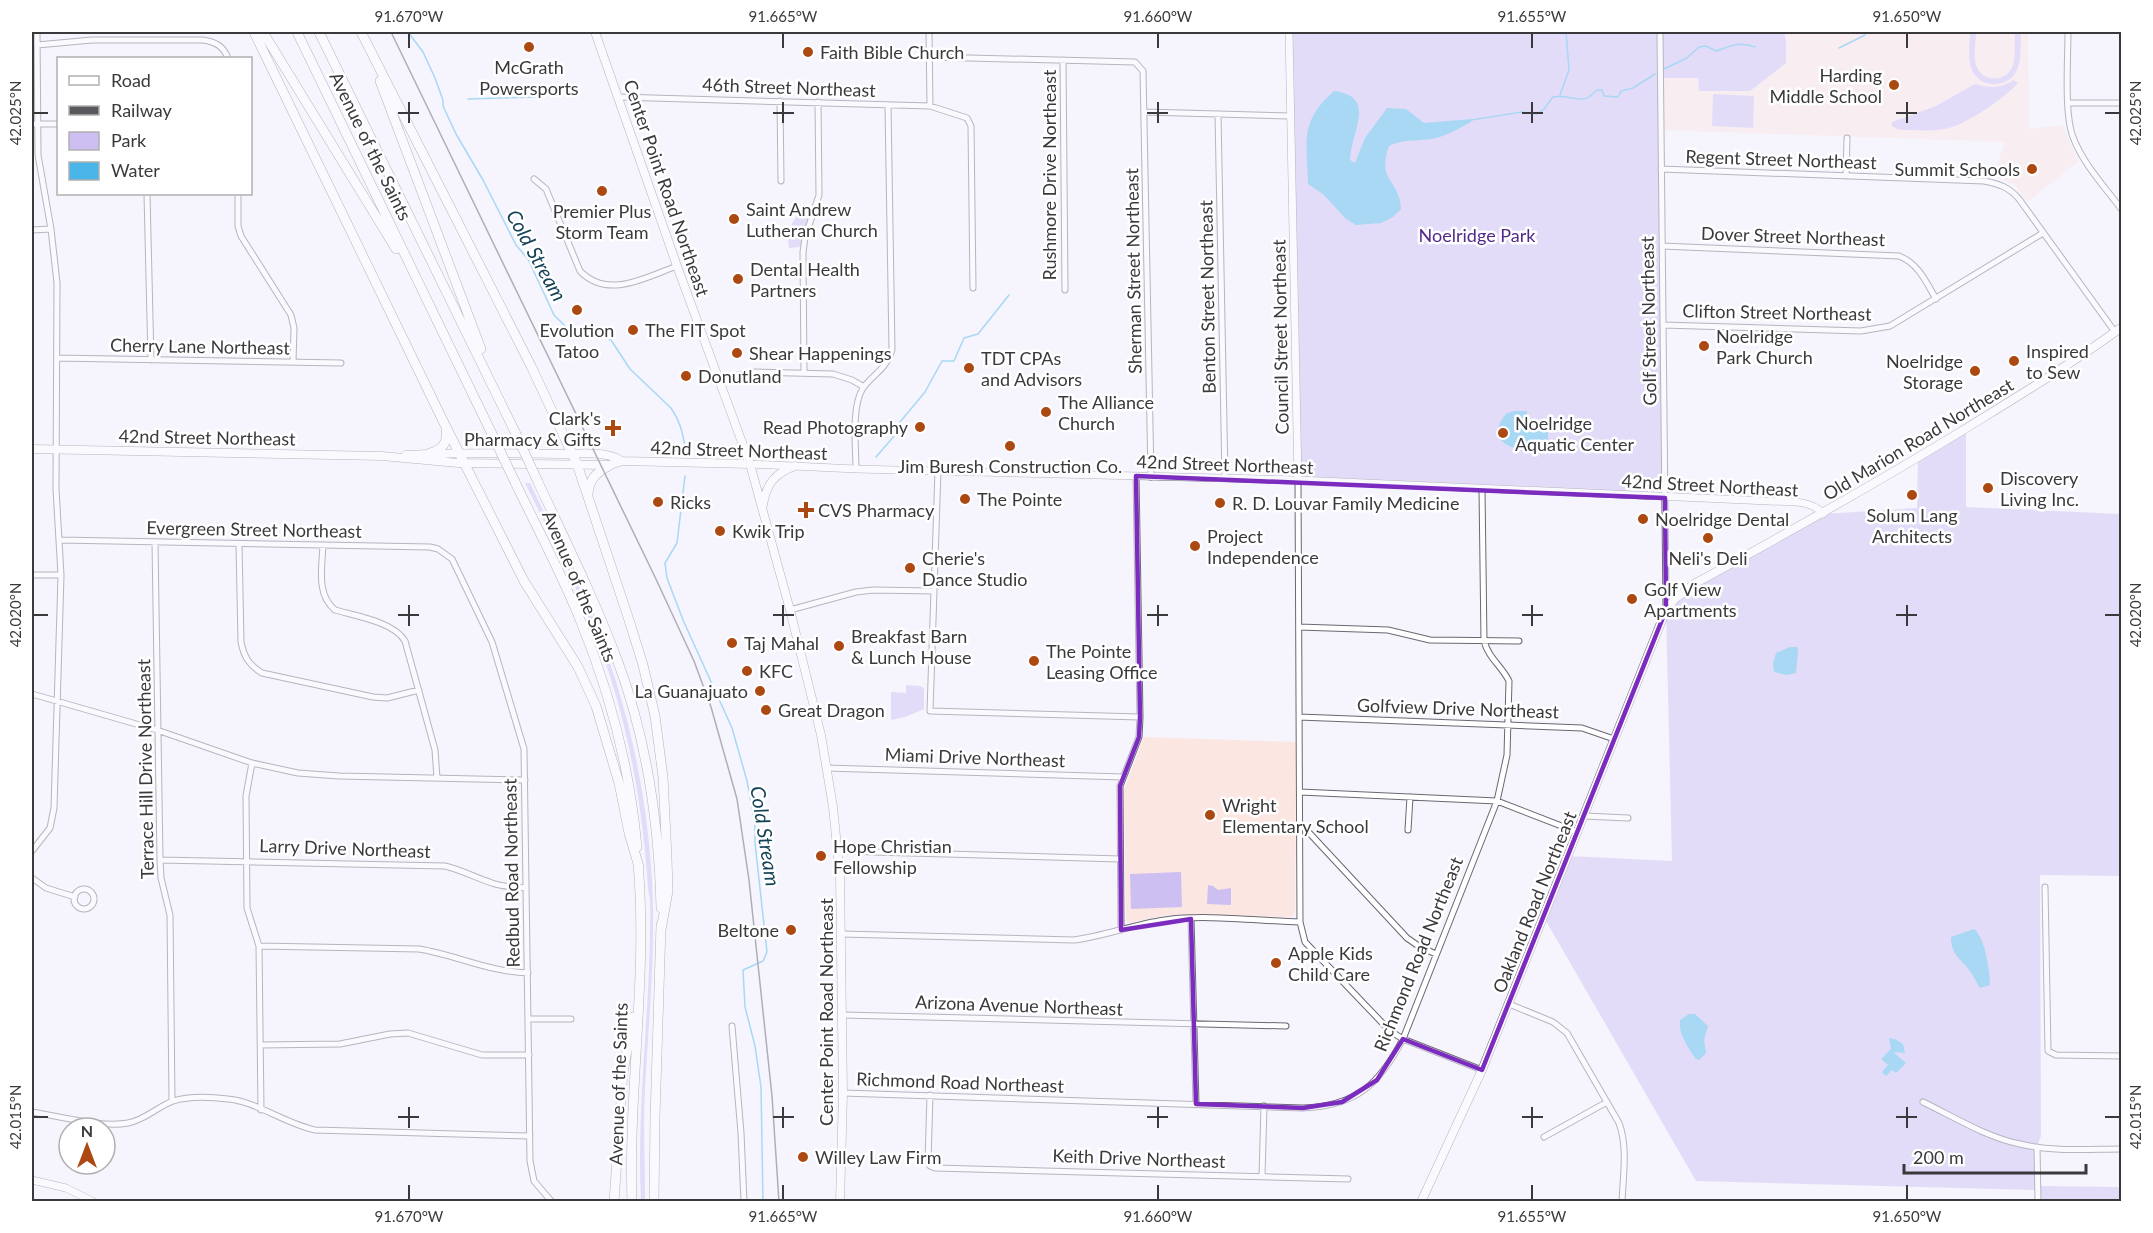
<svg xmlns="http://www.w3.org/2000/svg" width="2153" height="1233" font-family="Lato,sans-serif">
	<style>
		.education { fill: #fbe6e2 }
		.green { fill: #cdbff2 }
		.water { fill: #49b5e8 }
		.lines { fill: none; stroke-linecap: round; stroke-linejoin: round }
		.stream { stroke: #49b5e8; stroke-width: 1.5 }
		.minor-casing { stroke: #6a6870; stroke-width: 7 }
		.tertiary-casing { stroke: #6a6870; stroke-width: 8 }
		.secondary-casing { stroke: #6a6870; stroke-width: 9 }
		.motorway-casing { stroke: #6a6870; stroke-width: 10 }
		.minor { stroke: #fff; stroke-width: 5 }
		.tertiary { stroke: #fff; stroke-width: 7 }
		.secondary { stroke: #fff; stroke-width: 8 }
		.motorway { stroke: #fff; stroke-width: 9 }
		.rail { stroke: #5a595d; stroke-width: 1.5 }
		.motorway-bridge-casing { stroke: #6a6870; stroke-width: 10; stroke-linecap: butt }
		.motorway-bridge { stroke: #fff; stroke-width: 9 }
		.marked { fill: none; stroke: #7b2cbf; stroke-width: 4.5; stroke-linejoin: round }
		.ticks { fill: none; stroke: #3a393c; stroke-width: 2 }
		.poi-dot { fill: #ac4912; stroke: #fff; stroke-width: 2 }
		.labels { text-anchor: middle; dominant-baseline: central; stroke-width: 5; stroke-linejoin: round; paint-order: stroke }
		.poi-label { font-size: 18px; fill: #3a393c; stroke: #fff; text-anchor: start }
		.street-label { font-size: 18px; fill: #3a393c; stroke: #fff }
		.park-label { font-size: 18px; fill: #522a8b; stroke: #fff }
		.water-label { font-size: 20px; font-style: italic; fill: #154257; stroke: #fff }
		.neatline { fill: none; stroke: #3a393c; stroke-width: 2 }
		.ticks-label { font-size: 15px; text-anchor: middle; fill: #3a393c }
	</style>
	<rect width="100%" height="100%" fill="#f6f4fd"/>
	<path class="education" d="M1784 32H2028L2029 129 2062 125 2079 161 2027 202 2015 185 1993 176 2005 142 1661 130 1660 78H1698L1699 91 1786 40Z
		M1144 737 1296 742 1295 913 1292 917 1185 914 1161 916 1129 923 1126 919 1124 790Z"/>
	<path class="green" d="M1289 32H1784L1786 40V63L1750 91H1699L1698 78H1661L1665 498 1298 480Z
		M1970 32H1976C1976 42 1973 55 1976 65 1982 83 2007 83 2013 65 2016 55 2014 42 2015 32H2021C2020 43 2022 59 2017 70 2008 89 1980 89 1972 70 1967 59 1970 43 1970 32Z
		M2014 80 2018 83C2006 97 1972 120 1955 126 1942 131 1927 131 1913 130 1904 130 1897 131 1891 125L1892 122 1936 106 1975 84C1991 88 1999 89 2014 80Z
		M1713 94 1754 96 1753 128 1712 126Z
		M800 213H806L809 218 800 247 789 248C786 237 791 220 800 213Z
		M1966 428V507L2121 514V876L2040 875 2041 1136 2037 1147 2038 1186 2121 1187V1201H2038L2037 1190 1696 1181 1546 921 1568 856 1672 861 1666 610 1676 598 1823 514 1917 508 1918 458Z
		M525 483H530C548 521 568 559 585 598 622 683 644 773 651 865 657 939 649 1014 645 1088 643 1126 645 1164 645 1201H641C636 1101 652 1001 650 901 650 896 648 893 648 888 642 796 625 705 589 619 570 572 547 528 525 483Z
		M906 685 920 686 924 688V709L905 717 891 720V692L906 693Z
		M1181 872 1182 907 1131 909 1130 874Z
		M1208 885 1213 886 1218 890 1231 888V905L1207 904Z"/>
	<path class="water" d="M1334 91C1378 97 1351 130 1350 160L1355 163 1365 138 1387 108 1406 109 1424 123 1471 119V122C1460 128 1448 135 1436 138 1419 142 1404 138 1389 146 1376 181 1400 180 1401 209L1393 217 1381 223 1356 225 1346 219 1323 194 1308 184C1307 141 1299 122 1334 91Z
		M1515 411H1527V420H1518L1517 433H1519L1520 427H1548V440H1536V448C1527 448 1515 450 1507 445 1493 437 1498 422 1507 413Z
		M1790 647H1797L1798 651 1796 673 1787 675 1774 672 1773 663 1776 653Z
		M1974 929C1985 937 1990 971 1990 985L1980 988C1976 982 1974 977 1970 971 1960 958 1951 955 1951 937Z
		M1689 1014H1695L1708 1026 1704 1040 1706 1053 1699 1060 1696 1059C1688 1047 1678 1034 1680 1020Z
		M1889 1038 1895 1039 1903 1044 1905 1053 1893 1052 1906 1063 1896 1073 1892 1070 1886 1076 1882 1072 1888 1065 1881 1059 1891 1049Z"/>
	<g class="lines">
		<path class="stream" d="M408 32 423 52 435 78 443 100V106L456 134 483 180 516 245 528 259 554 315 566 327 601 334 611 340 630 369 671 408C680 421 683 433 685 448
			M1839 48 1865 35
			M1664 69 1687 58 1699 47 1706 46 1716 51C1731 46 1739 41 1755 47
			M1560 95 1569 70 1566 32
			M468 99 534 97 541 96 549 90
			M1471 120 1522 112 1537 114 1544 109 1553 97C1566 94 1580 103 1589 97 1592 95 1594 92 1597 90H1602L1604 96 1618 97 1621 91 1633 88 1655 74
			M876 457 895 435V428L925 392 942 361H954L964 338 978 334 1009 295
			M685 476 677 543 665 563 667 578 683 620 732 728 747 781 755 824V843L767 952 763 961 743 970 745 1007 755 1046 761 1087 763 1202"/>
		<g class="minor-casing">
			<path id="minor" d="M929 32 930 106
				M1660 32 1666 608
				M2068 32C2068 58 2064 114 2073 137 2083 164 2105 187 2122 210
				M37 45 92 40H203C216 42 223 46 228 58
				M929 57 1135 62 1143 71 1151 477
				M1063 60 1065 290
				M618 97 930 106 967 118 971 126 973 288
				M780 101 781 181
				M2068 103H2122
				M1145 112 1290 116
				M1218 114 1225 478
				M32 124H58
				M1661 169 1984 181C1999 184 2009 187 2019 199L2115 332
				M1846 176 1847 138
				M534 179 546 189 580 271C608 300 646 277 677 266
				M147 194 151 360
				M238 194V226L241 236 291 315 294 328 293 362
				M32 230 51 229
				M1662 246 1899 256C1919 264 1926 282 1936 299
				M1663 325 1861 331 1890 326 2043 233
				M57 358 341 363
				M804 373 803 252 805 238 819 195 818 102
				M719 379 754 372 833 374 852 380 864 387
				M856 469C856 447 851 407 863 388 874 373 886 370 892 350L888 105
				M938 470 930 711 1140 717
				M1298 480 1300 922 1305 942 1390 1031 1403 1039 1482 1070
				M60 540 430 547 438 549 452 559 492 642 524 749 530 1161 534 1181 552 1202
				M155 543 160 860 161 878 170 915 172 1101
				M239 544 241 642C244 657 249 665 262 673L373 697 387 698 419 690
				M323 545C322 568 316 594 335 610 356 616 394 622 405 641L435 750 437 778
				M32 575H61
				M790 610 856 592 873 590 933 591
				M1299 627 1388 630 1430 640 1519 641
				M32 694 157 730 252 763 298 773 339 776 525 780
				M1299 717 1582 728 1614 739
				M252 763 246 796 247 908 259 946 261 1110
				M826 768 1123 777
				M1300 792 1497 801 1577 832
				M1584 816 1628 818
				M1300 823 1407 938 1420 947 1436 954
				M1408 830 1410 797
				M32 851 50 828 54 808 61 575 56 489 57 283 51 229 38 155 37 32
				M838 851 1120 859
				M160 860 445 866C462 870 476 878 492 883 503 887 514 887 526 888
				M32 878 46 888 75 897
				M2045 887 2048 1051 2056 1055 2122 1056
				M74 899a10 10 0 1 1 20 0a10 10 0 1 1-20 0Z
				M1191 919 1196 1104
				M1121 930 1120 786 1139 737 1140 717 1136 476
				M842 934 1074 940C1105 936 1134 924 1165 920 1205 914 1259 921 1300 922
				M259 946 419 949C456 955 490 972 528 973
				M1509 1004 1553 1022 1567 1033 1619 1123C1628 1147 1623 1176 1622 1202
				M843 1015 1286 1026
				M528 1019H571
				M732 1026 741 1133 744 1202
				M261 1045 340 1044 390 1034 408 1033 482 1055H529
				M843 1093 1303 1108C1356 1106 1379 1085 1403 1039L1497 801 1507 755 1509 681C1501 665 1489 659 1484 641L1482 489
				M930 1095 928 1161 930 1166 935 1168 1348 1179
				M1923 1102C1954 1117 1986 1137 2020 1144 2052 1152 2089 1149 2122 1149
				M32 1112C59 1116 101 1128 128 1123 145 1120 157 1107 173 1101 189 1096 211 1097 228 1099 255 1101 286 1124 315 1130L530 1136
				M1544 1137 1607 1102
				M2037 1147 2038 1202
				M1262 1176 1264 1106"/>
		</g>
		<g class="tertiary-casing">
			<path id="tertiary" d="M1289 32 1298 480
				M750 464 856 469 1298 480 1768 501C1785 502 1812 499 1823 514
				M32 1180 66 1188 94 1202"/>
		</g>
		<g class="secondary-casing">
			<path id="secondary" d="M595 32 677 266 750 464 790 610 821 735 833 807 840 876 843 1093 840 1202
				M32 449 382 456 458 463 610 465 622 461 750 464
				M406 455C457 452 507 453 558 454 578 454 605 450 622 461
				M763 505C766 484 775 473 795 466
				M1421 1202 1482 1070 1666 610 1676 598 1694 584C1784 535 1873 485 1960 432 2015 398 2070 365 2122 327"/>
		</g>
		<g class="motorway-casing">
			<path id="motorway" d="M254 32 446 427 524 581 578 667 596 706 619 783 629 833 639 867
				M263 32 396 249
				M297 32 492 434
				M319 32 516 434
				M361 32 531 366 577 464 628 617 643 665 655 716 663 777 667 858 668 891 661 930
				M380 81 481 349
				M430 453C443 449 448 443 446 429
				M515 482C537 528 562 574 581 622 610 693 630 770 637 847
				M538 482C566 542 595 600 618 662 647 740 659 825 661 908
				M588 494C589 479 597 472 610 465
				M614 1202 623 1072 633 1017
				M632 1202C628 1089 648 976 638 863
				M654 1202 655 1118 661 925"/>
		</g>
		<use href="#minor" class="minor"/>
		<use href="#tertiary" class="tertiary"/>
		<use href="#secondary" class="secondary"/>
		<use href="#motorway" class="motorway"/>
		<path class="rail" d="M391 32 655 577 694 661 711 707 737 799 749 880 772 1096 779 1202"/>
		<g class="motorway-bridge-casing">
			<path id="motorway-bridge" d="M492 434 515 482
				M516 434 538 482"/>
		</g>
		<use href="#motorway-bridge" class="motorway-bridge"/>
	</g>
	<path d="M0 0H2153V1233H0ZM1136 476 1665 498 1666 610 1482 1070 1403 1039 1377 1080 1342 1102 1303 1108 1196 1104 1191 919 1121 930 1120 786 1139 737 1140 717Z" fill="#f6f4fd" fill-opacity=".55" fill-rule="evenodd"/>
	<path class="marked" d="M1136 476 1665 498 1666 610 1482 1070 1403 1039 1377 1080 1342 1102 1303 1108 1196 1104 1191 919 1121 930 1120 786 1139 737 1140 717Z"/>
	<path class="ticks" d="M409 33V48M783 33V48M1158 33V48M1532 33V48M1907 33V48M409 102V123M783 102V123M1158 102V123M1532 102V123M1907 102V123M33 113H48M398 113H419M773 113H794M1147 113H1168M1522 113H1543M1896 113H1917M2105 113H2120M409 605V626M783 605V626M1158 605V626M1532 605V626M1907 605V626M33 615H48M398 615H419M773 615H794M1147 615H1168M1522 615H1543M1896 615H1917M2105 615H2120M409 1107V1128M783 1107V1128M1158 1107V1128M1532 1107V1128M1907 1107V1128M33 1117H48M398 1117H419M773 1117H794M1147 1117H1168M1522 1117H1543M1896 1117H1917M2105 1117H2120M409 1185V1200M783 1185V1200M1158 1185V1200M1532 1185V1200M1907 1185V1200"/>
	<g class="poi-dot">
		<circle cx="529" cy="47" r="6"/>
		<circle cx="808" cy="52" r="6"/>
		<circle cx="1894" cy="85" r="6"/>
		<circle cx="2032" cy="169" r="6"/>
		<circle cx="602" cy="191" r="6"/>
		<circle cx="734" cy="219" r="6"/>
		<circle cx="738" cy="279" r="6"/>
		<circle cx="577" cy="310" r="6"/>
		<circle cx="633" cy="330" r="6"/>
		<circle cx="1704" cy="346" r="6"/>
		<circle cx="737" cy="353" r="6"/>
		<circle cx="2014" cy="361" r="6"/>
		<circle cx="969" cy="368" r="6"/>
		<circle cx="1975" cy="371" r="6"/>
		<circle cx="686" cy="376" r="6"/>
		<circle cx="1046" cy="412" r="6"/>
		<circle cx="920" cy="427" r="6"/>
		<path d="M610 419h6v6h6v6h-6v6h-6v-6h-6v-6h6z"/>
		<circle cx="1503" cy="433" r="6"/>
		<circle cx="1010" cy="446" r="6"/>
		<circle cx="1988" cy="488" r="6"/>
		<circle cx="1912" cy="495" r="6"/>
		<circle cx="965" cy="499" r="6"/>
		<circle cx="658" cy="502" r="6"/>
		<circle cx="1220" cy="503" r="6"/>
		<path d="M803 501h6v6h6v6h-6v6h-6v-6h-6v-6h6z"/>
		<circle cx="1643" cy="519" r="6"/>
		<circle cx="720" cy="531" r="6"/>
		<circle cx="1708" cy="538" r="6"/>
		<circle cx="1195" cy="546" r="6"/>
		<circle cx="910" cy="568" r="6"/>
		<circle cx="1632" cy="599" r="6"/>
		<circle cx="732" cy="643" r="6"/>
		<circle cx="839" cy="646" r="6"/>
		<circle cx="1034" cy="661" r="6"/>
		<circle cx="747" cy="671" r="6"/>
		<circle cx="760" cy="691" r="6"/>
		<circle cx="766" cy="710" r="6"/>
		<circle cx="1210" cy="815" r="6"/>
		<circle cx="821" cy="856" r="6"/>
		<circle cx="791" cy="930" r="6"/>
		<circle cx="1276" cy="963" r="6"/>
		<circle cx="803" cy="1157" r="6"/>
	</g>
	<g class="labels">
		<g class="poi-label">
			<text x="820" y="52">Faith Bible Church</text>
			<text x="529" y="67" text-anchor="middle">McGrath<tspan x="529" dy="21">Powersports</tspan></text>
			<text x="1882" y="75" text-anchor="end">Harding<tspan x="1882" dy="21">Middle School</tspan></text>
			<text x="2020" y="169" text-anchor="end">Summit Schools</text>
			<text x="746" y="209">Saint Andrew<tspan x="746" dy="21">Lutheran Church</tspan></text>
			<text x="602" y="211" text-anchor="middle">Premier Plus<tspan x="602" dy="21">Storm Team</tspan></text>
			<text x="750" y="269">Dental Health<tspan x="750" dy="21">Partners</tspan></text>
			<text x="577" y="330" text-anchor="middle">Evolution<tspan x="577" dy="21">Tatoo</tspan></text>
			<text x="645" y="330">The FIT Spot</text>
			<text x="1716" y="336">Noelridge<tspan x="1716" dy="21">Park Church</tspan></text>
			<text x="2026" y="351">Inspired<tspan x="2026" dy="21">to Sew</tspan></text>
			<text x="749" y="353">Shear Happenings</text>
			<text x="981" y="358">TDT CPAs<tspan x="981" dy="21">and Advisors</tspan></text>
			<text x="1963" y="361" text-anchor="end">Noelridge<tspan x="1963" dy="21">Storage</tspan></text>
			<text x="698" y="376">Donutland</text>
			<text x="1058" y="402">The Alliance<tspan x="1058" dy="21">Church</tspan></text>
			<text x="601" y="418" text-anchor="end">Clark's<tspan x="601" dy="21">Pharmacy &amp; Gifts</tspan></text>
			<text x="1515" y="423">Noelridge<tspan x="1515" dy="21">Aquatic Center</tspan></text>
			<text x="908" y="427" text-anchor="end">Read Photography</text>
			<text x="1010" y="466" text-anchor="middle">Jim Buresh Construction Co.</text>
			<text x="2000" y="478">Discovery<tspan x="2000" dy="21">Living Inc.</tspan></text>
			<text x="977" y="499">The Pointe</text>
			<text x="670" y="502">Ricks</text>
			<text x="1232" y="503">R. D. Louvar Family Medicine</text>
			<text x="818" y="510">CVS Pharmacy</text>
			<text x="1912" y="515" text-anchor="middle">Solum Lang<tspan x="1912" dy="21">Architects</tspan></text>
			<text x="1655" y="519">Noelridge Dental</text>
			<text x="732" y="531">Kwik Trip</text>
			<text x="1207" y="536">Project<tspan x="1207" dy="21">Independence</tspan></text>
			<text x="922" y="558">Cherie's<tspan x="922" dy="21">Dance Studio</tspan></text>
			<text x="1708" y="558" text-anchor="middle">Neli's Deli</text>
			<text x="1644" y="589">Golf View<tspan x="1644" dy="21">Apartments</tspan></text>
			<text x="851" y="636">Breakfast Barn<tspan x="851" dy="21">&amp; Lunch House</tspan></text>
			<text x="744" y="643">Taj Mahal</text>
			<text x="1046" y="651">The Pointe<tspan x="1046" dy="21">Leasing Office</tspan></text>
			<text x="759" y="671">KFC</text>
			<text x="748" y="691" text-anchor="end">La Guanajuato</text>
			<text x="778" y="710">Great Dragon</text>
			<text x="1222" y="805">Wright<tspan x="1222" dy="21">Elementary School</tspan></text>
			<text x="833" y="846">Hope Christian<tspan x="833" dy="21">Fellowship</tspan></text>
			<text x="779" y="930" text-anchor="end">Beltone</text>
			<text x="1288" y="953">Apple Kids<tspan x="1288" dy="21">Child Care</tspan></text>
			<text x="815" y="1157">Willey Law Firm</text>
		</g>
		<g class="street-label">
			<text transform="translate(789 87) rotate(2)">46th Street Northeast</text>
			<text transform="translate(371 146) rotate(64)">Avenue of the Saints</text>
			<text transform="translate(1781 159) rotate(2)">Regent Street Northeast</text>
			<text transform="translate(1049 175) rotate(-90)">Rushmore Drive Northeast</text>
			<text transform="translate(667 188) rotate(71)">Center Point Road Northeast</text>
			<text transform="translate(1793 236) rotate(2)">Dover Street Northeast</text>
			<text transform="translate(1133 271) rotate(-91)">Sherman Street Northeast</text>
			<text transform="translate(1207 297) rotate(-91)">Benton Street Northeast</text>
			<text transform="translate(1777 312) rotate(1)">Clifton Street Northeast</text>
			<text transform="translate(1648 321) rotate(-91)">Golf Street Northeast</text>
			<text transform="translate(1280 337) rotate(-91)">Council Street Northeast</text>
			<text transform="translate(200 346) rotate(1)">Cherry Lane Northeast</text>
			<text transform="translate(207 437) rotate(1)">42nd Street Northeast</text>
			<text transform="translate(1918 439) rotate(-31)">Old Marion Road Northeast</text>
			<text transform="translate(739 450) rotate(2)">42nd Street Northeast</text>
			<text transform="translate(1225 464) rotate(2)">42nd Street Northeast</text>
			<text transform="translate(1710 485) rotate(3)">42nd Street Northeast</text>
			<text transform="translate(254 529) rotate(1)">Evergreen Street Northeast</text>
			<text transform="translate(580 586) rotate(67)">Avenue of the Saints</text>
			<text transform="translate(1458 708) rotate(2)">Golfview Drive Northeast</text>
			<text transform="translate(975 757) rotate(2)">Miami Drive Northeast</text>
			<text transform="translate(145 769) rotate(-91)">Terrace Hill Drive Northeast</text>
			<text transform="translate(345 848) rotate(2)">Larry Drive Northeast</text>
			<text transform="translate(511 873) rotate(-91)">Redbud Road Northeast</text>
			<text transform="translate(1534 902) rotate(-68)">Oakland Road Northeast</text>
			<text transform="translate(1418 954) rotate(-68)">Richmond Road Northeast</text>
			<text transform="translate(1019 1005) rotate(2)">Arizona Avenue Northeast</text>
			<text transform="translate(826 1012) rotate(-90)">Center Point Road Northeast</text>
			<text transform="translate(960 1082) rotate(2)">Richmond Road Northeast</text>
			<text transform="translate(618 1084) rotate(-88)">Avenue of the Saints</text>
			<text transform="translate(1139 1158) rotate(2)">Keith Drive Northeast</text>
		</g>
		<g class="park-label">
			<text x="1477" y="235">Noelridge Park</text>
		</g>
		<g class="water-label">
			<text transform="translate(537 255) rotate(61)">Cold Stream</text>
			<text transform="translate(766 836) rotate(81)">Cold Stream</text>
		</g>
	</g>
	<rect width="2153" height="1233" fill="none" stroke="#ffffff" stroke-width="66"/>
	<rect x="57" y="57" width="195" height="138" fill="#ffffff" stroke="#b0b0b1" stroke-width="1.5"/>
	<rect x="69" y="76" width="30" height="9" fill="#ffffff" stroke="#b0b0b1" stroke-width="1.5"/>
	<text x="111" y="87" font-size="18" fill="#3a393c">Road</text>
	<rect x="69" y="106" width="30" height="9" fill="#5a595d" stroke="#b0b0b1" stroke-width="1.5"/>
	<text x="111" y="117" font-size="18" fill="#3a393c">Railway</text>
	<rect x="69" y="132" width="30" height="18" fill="#cdbff2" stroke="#b0b0b1" stroke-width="1.5"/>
	<text x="111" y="147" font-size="18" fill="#3a393c">Park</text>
	<rect x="69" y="162" width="30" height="18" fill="#49b5e8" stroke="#b0b0b1" stroke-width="1.5"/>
	<text x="111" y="177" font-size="18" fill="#3a393c">Water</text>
	<g transform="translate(87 1146)"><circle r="28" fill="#ffffff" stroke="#b0b0b1" stroke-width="1.5"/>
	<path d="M0-4.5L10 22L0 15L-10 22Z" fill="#ac4912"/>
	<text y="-9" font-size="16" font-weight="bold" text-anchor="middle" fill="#3a393c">N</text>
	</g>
	<path d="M1904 1164v9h182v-9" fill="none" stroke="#3a393c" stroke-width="3"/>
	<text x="1913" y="1164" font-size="18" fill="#3a393c" stroke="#ffffff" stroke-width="4.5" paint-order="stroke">200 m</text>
	<rect x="33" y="33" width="2087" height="1167" class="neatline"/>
	<g class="ticks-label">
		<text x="409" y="22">91.670°W</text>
		<text x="783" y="22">91.665°W</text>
		<text x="1158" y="22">91.660°W</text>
		<text x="1532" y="22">91.655°W</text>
		<text x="1907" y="22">91.650°W</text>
		<text transform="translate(16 113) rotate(-90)" y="5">42.025°N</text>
		<text transform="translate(2136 113) rotate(-90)" y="5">42.025°N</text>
		<text transform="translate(16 615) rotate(-90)" y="5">42.020°N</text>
		<text transform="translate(2136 615) rotate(-90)" y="5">42.020°N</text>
		<text transform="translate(16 1117) rotate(-90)" y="5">42.015°N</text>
		<text transform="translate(2136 1117) rotate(-90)" y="5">42.015°N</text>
		<text x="409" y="1222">91.670°W</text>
		<text x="783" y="1222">91.665°W</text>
		<text x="1158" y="1222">91.660°W</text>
		<text x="1532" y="1222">91.655°W</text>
		<text x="1907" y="1222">91.650°W</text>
	</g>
</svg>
